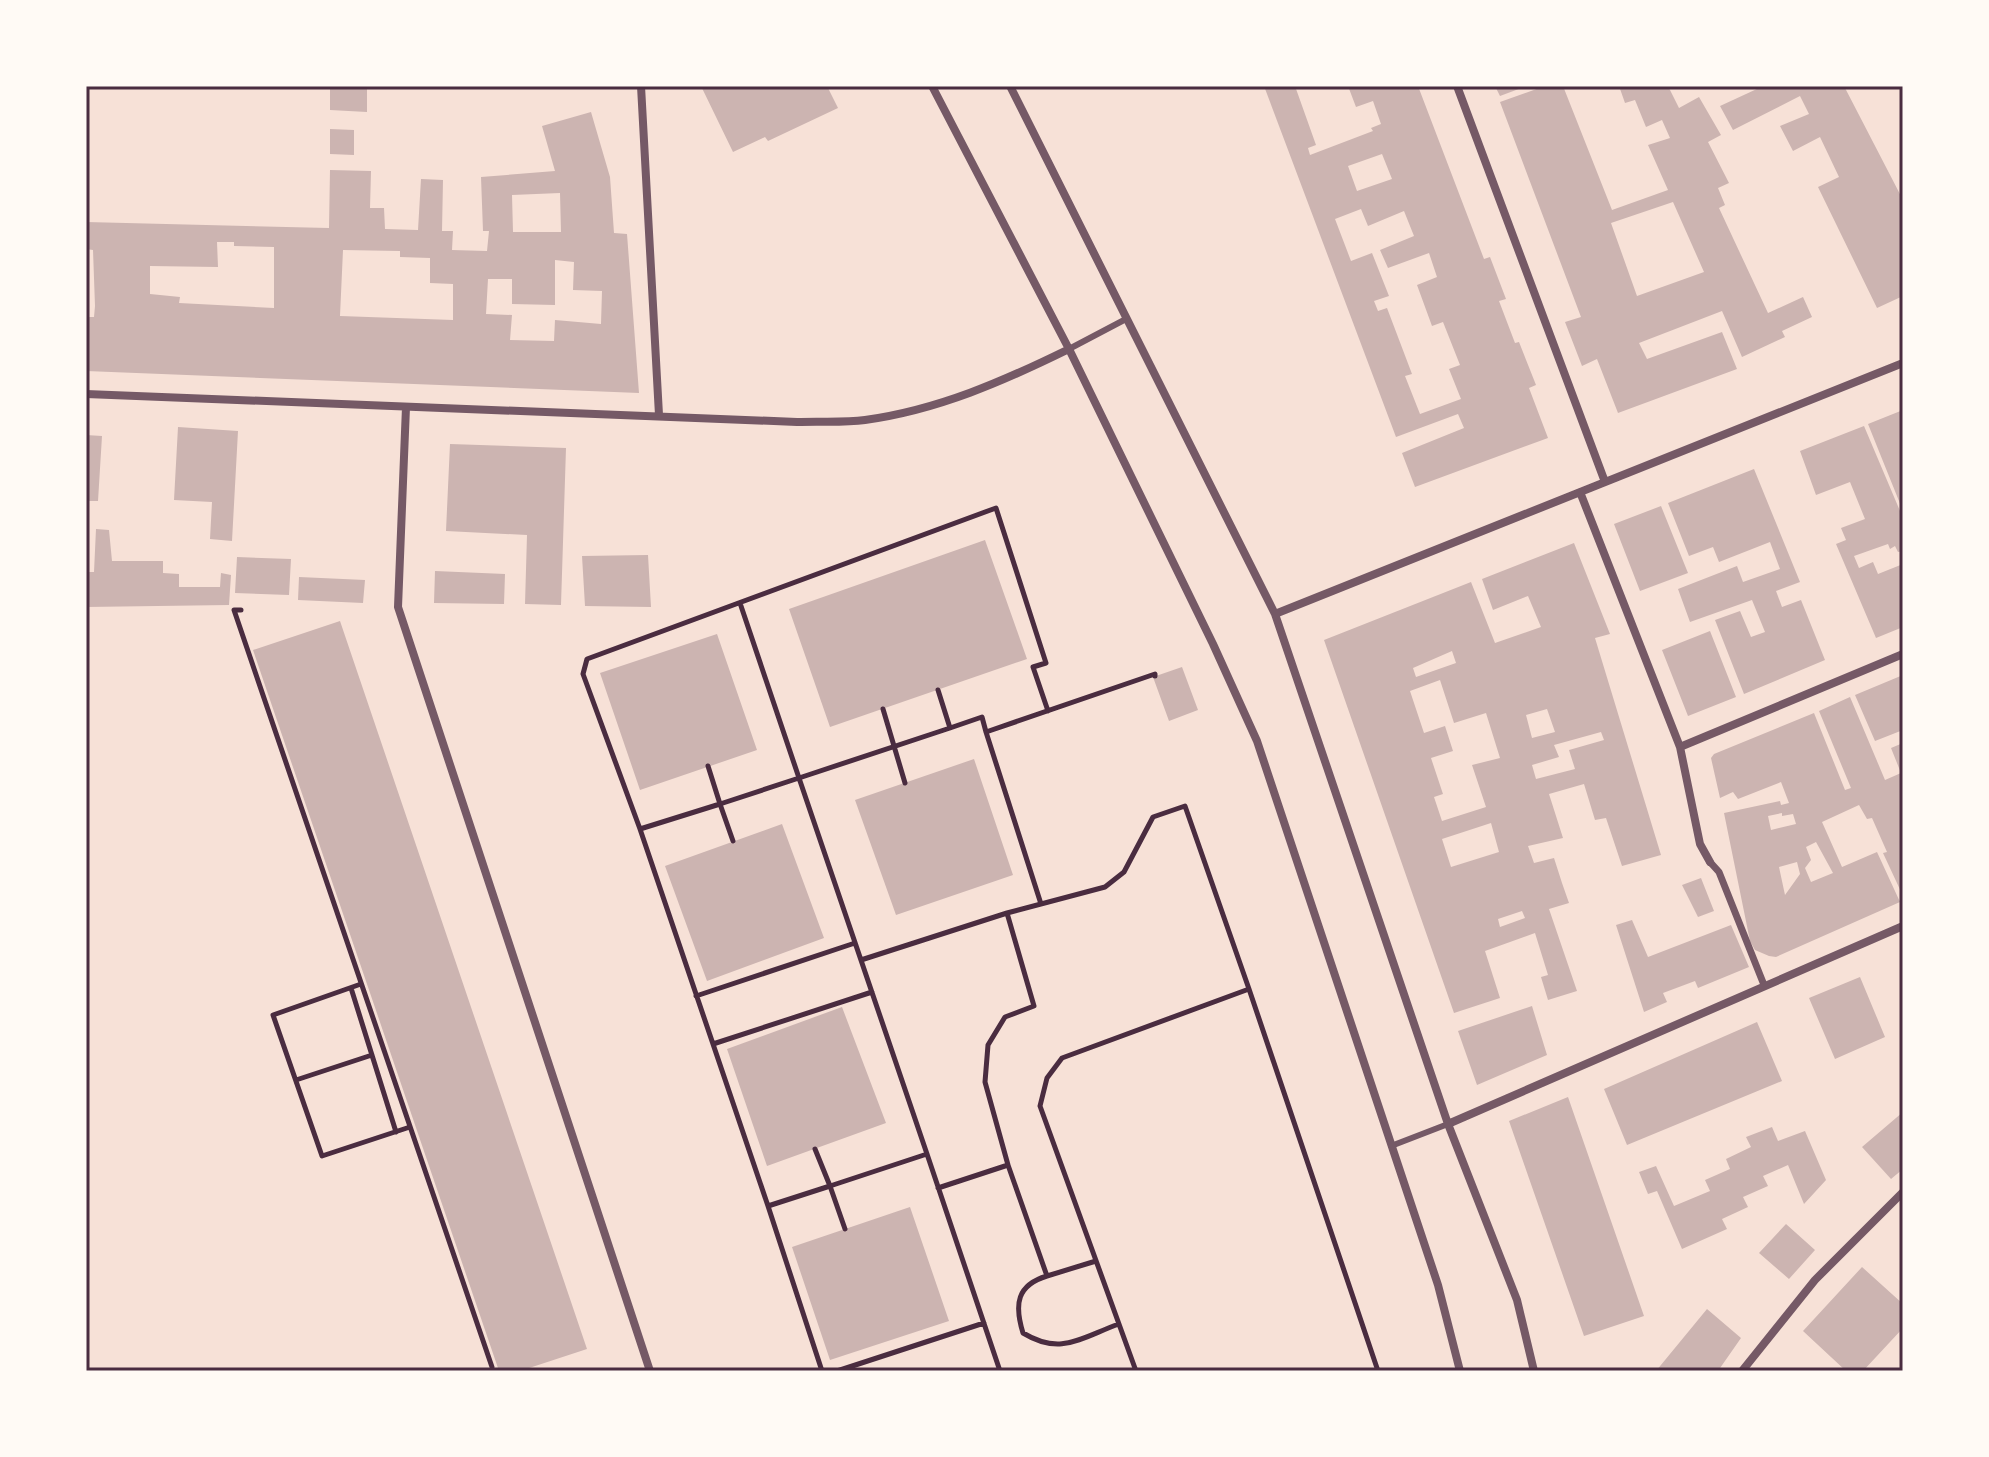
<svg xmlns="http://www.w3.org/2000/svg" width="1989" height="1457" font-family="Helvetica,sans-serif">
	<style>
		.building { fill: #ccb4b1; fill-rule: evenodd }
		.lines { fill: none; stroke-linecap: round; stroke-linejoin: round }
		.path { stroke: #4a2c40; stroke-width: 5 }
		.service { stroke: #755966; stroke-width: 6 }
		.pedestrian { stroke: #755966; stroke-width: 7 }
		.minor { stroke: #755966; stroke-width: 8 }
		.neatline { fill: none; stroke: #4a2c40; stroke-width: 3 }
	</style>
	<rect width="100%" height="100%" fill="#f7e1d7"/>
	<path class="building" d="M330 86H367V112L330 110Z
		M701 86H827L838 108 768 141 765 137 733 152Z
		M1264 86H1295L1316 145 1308 148 1310 155 1373 131 1371 128 1381 124 1373 101 1356 107 1348 86H1418L1484 259 1490 257 1506 299 1499 301 1515 343 1519 342 1536 385 1529 388 1548 438 1415 487 1402 453 1464 428 1458 414 1396 437ZM1382 154 1392 179 1357 191 1348 166ZM1361 209 1368 226 1404 211 1414 236 1380 250 1388 268 1429 253 1437 277 1417 285 1432 326 1443 322 1460 365 1449 369 1461 399 1420 414 1405 376 1412 374 1387 308 1378 311 1374 301 1389 296 1372 253 1351 261 1335 219Z
		M1495 86H1527L1500 96Z
		M1545 86H1563L1612 210 1668 190 1648 145 1670 138 1662 120 1646 127 1635 100 1625 103 1619 86H1668L1679 108 1699 97 1721 135 1708 142 1729 183 1718 188 1725 205 1719 208 1768 313 1803 297 1812 317 1782 331 1785 337 1742 357 1722 311 1639 343 1647 359 1722 332 1737 369 1618 413 1597 359 1582 366 1565 322 1581 317 1500 102ZM1673 202 1704 272 1637 296 1611 223Z
		M1758 86H1844L1903 200V296L1877 308 1818 187 1839 177 1820 137 1793 151 1780 126 1809 114 1800 96 1733 130 1720 106 1759 88Z
		M591 112 610 177 614 233 627 234 639 393 86 371V317H94L95 306 93 250 86 249V222L329 228 330 170 371 171 370 208H384L385 229 418 230 421 179 443 180 442 231H453L452 250 487 251 489 231H483L481 177 555 171 542 126ZM560 193 561 232H513L512 195ZM217 242H234V246L274 247V308L179 303 180 297 150 294V266L218 267ZM343 250 400 251V257L430 258V283L453 284V320L340 316ZM555 260 574 262 573 290 602 291 601 324 555 320 554 341 510 340 512 315 486 314 488 279H512V304L555 305Z
		M330 129 354 130V155L330 154Z
		M1903 410V511L1868 424Z
		M1864 426 1903 518V551L1898 552 1895 546 1890 549 1888 544 1854 556 1859 568 1873 562 1878 574 1903 564V627L1876 638 1836 544 1846 540 1841 528 1865 519 1850 482 1816 495 1800 451Z
		M178 427 238 431 232 541 210 539 212 502 174 500Z
		M86 435 102 436 98 501H86Z
		M450 444 566 448 561 605 525 604 527 535 446 531Z
		M1754 469 1800 582 1776 591 1782 607 1801 600 1825 660 1744 694 1715 620 1740 611 1751 637 1765 632 1752 600 1690 622 1678 589 1737 566 1743 582 1780 569 1770 542 1719 562 1713 547 1689 556 1668 503Z
		M1661 506 1688 573 1640 591 1614 524Z
		M96 529 109 530 112 561H163V573L179 574V587H220L221 573 231 575 229 605 86 607V572H94Z
		M985 540 1027 659 830 727 789 609Z
		M1574 543 1610 634 1595 638 1661 855 1622 866 1606 818 1595 820 1584 784 1549 794 1563 838 1528 846 1534 863 1554 858 1562 883 1569 903 1549 909 1577 991 1548 1000 1541 977 1548 975 1535 933 1485 951 1500 998 1454 1013 1324 640 1471 582 1495 643 1541 627 1528 596 1493 610 1482 579ZM1452 651 1456 663 1416 677 1413 668ZM1440 680 1454 723 1486 713 1500 758 1472 765 1486 807 1442 821 1434 797 1443 794 1431 758 1453 751 1445 726 1424 733 1410 691ZM1547 709 1555 732 1532 738 1526 715ZM1601 732 1604 740 1569 750 1575 769 1536 779 1532 765 1559 757 1554 745ZM1491 823 1499 852 1451 867 1442 839ZM1522 911 1525 918 1500 927 1498 919Z
		M648 555 651 607 585 606 582 556Z
		M237 557 291 559 289 595 235 593Z
		M435 571 505 574 504 604 434 603Z
		M299 577 365 580 363 603 298 600Z
		M340 621 587 1349 520 1371H499L253 650Z
		M1710 631 1736 697 1688 716 1662 650Z
		M717 634 757 750 640 790 600 673Z
		M1182 667 1198 710 1169 721 1153 677Z
		M1903 675V730L1875 741 1855 695Z
		M1850 697 1885 780 1901 773 1891 748 1903 743V896L1883 853 1887 852 1872 818 1867 819 1859 805 1822 822 1842 867 1877 852 1900 902 1776 957 1769 956 1755 950 1750 941 1724 813 1780 801 1781 805 1789 803 1781 782 1738 799 1733 792 1720 798 1711 758 1714 754 1814 713 1845 790 1851 788 1819 711ZM1782 813V816L1793 814 1796 824 1771 830 1768 816ZM1816 842 1833 873 1811 882 1805 868 1811 860 1806 847ZM1797 862 1800 874 1785 895 1779 867Z
		M974 759 1013 875 896 915 855 800Z
		M782 824 824 938 707 981 665 866Z
		M1701 878 1714 911 1698 917 1682 885Z
		M1632 920 1648 957 1731 925 1749 967 1698 988 1695 981 1663 993 1667 1002 1644 1012 1616 925Z
		M1860 977 1885 1037 1835 1059 1809 998Z
		M1532 1006 1547 1055 1477 1085 1458 1031Z
		M842 1007 886 1123 767 1166 727 1049Z
		M1757 1022 1782 1081 1627 1145 1604 1089Z
		M1568 1097 1644 1316 1584 1336 1509 1121Z
		M1903 1112V1169L1891 1179 1862 1147Z
		M1772 1127 1778 1141 1805 1131 1826 1180 1804 1204 1788 1165 1763 1176 1768 1186 1743 1197 1748 1207 1722 1219 1727 1229 1682 1249 1657 1191 1648 1194 1639 1172 1656 1166 1674 1206 1710 1191 1705 1180 1730 1169 1726 1159 1751 1147 1746 1137Z
		M910 1207 949 1321 830 1360 792 1247Z
		M1786 1224 1815 1250 1789 1279 1759 1253Z
		M1862 1267 1903 1304V1328L1863 1371H1846L1803 1331Z
		M1707 1309 1741 1338 1718 1371H1656Z"/>
	<g class="lines">
		<path class="path" d="M241 610H234L492 1367
			M883 709 905 783
			M950 728 982 717 986 732 1155 674V676
			M986 732 1041 904
			M708 766 720 804 640 829 583 674 587 659 996 508 1046 663 1033 667 1048 711
			M640 829 768 1206 830 1186 815 1149
			M733 841 720 804 799 778 740 603
			M1007 913 1105 887 1124 872 1153 817 1185 806 1249 989
			M861 960 1007 913 1034 1006 1005 1017 988 1045 985 1082 1008 1165
			M361 984 273 1015 322 1156 410 1127
			M351 988 396 1132
			M696 996 855 943
			M713 1044 872 992
			M296 1080 372 1055
			M927 1154 1000 1371
			M938 1188 1008 1165 1047 1276C1017 1285 1014 1304 1023 1333 1061 1356 1080 1338 1119 1324
			M768 1206 822 1371
			M845 1229 830 1186 927 1154 799 778 950 728 938 690
			M1047 1276 1096 1261
			M837 1371 984 1323
			M1136 1371 1040 1106 1047 1078 1062 1058 1249 989 1378 1371"/>
		<path class="service" d="M1069 349 1126 319
			M1391 1146 1448 1124"/>
		<path class="pedestrian" d="M1710 862 1719 872 1764 985"/>
		<path class="minor" d="M641 86 659 415
			M932 86 1069 349 1213 644 1257 741 1438 1285 1460 1371
			M1010 86 1275 614 1448 1124 1517 1300 1534 1371
			M1457 86 1605 482
			M86 394 797 422C820 421 843 423 865 420 938 410 1004 381 1069 349
			M406 407 398 607 650 1371
			M1580 492 1680 747 1700 844 1710 862
			M1275 614 1903 363
			M1680 747 1903 654
			M1448 1124 1903 926
			M1742 1371 1815 1280 1903 1192"/>
	</g>
	<rect width="1989" height="1457" fill="none" stroke="#fffaf5" stroke-width="176"/>
	<rect x="88" y="88" width="1813" height="1281" class="neatline"/>
</svg>
